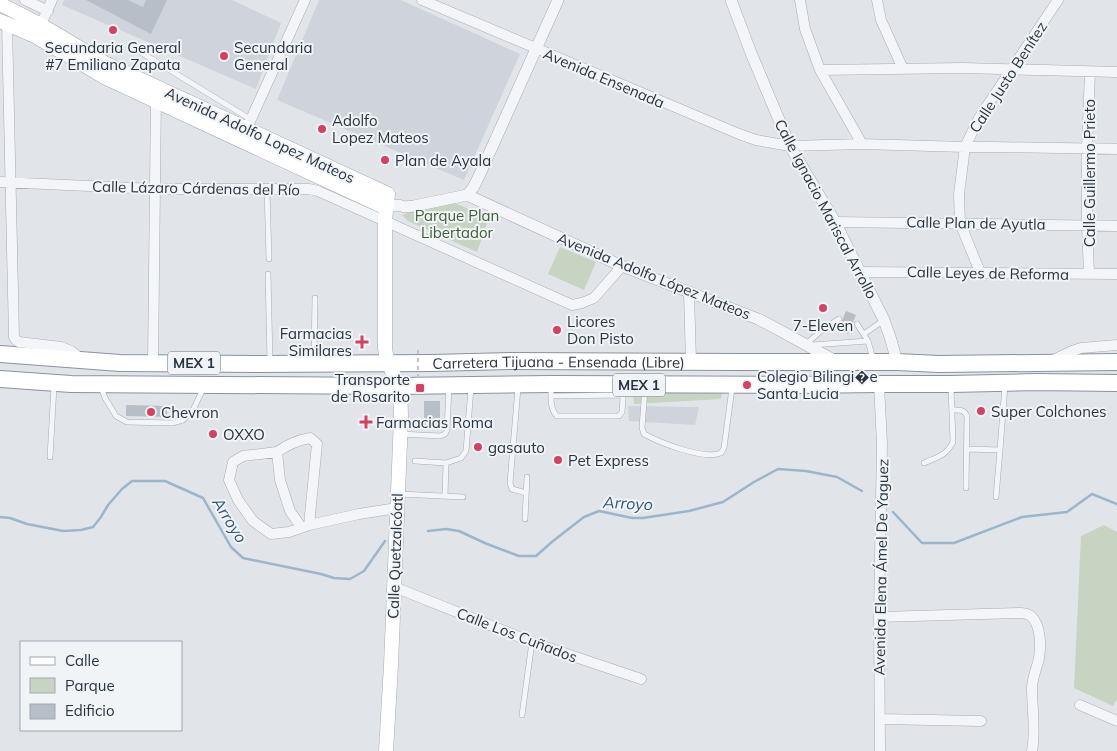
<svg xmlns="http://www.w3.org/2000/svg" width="1117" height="751" font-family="Mulish,sans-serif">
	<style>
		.built { fill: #cfd4dc }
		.green { fill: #c7d4c2 }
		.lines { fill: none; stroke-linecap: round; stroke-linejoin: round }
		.stream { stroke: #9bb5cb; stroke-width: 2.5 }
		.building { fill: #b8bec7 }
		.service-casing { stroke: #a6acb4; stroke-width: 6 }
		.minor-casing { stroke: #a6acb4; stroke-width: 11 }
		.tertiary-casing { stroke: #a6acb4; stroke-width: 12 }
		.secondary-casing { stroke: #a6acb4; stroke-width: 15 }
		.trunk-casing { stroke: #8893a1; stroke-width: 18 }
		.service { stroke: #f4f5f8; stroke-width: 5 }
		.minor { stroke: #f4f5f8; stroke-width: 10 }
		.tertiary { stroke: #f4f5f8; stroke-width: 11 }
		.secondary { stroke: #fff; stroke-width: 14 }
		.trunk { stroke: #fff; stroke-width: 16 }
		.path-bridge { stroke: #bfc3c9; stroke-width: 2; stroke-dasharray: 4 4; stroke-linecap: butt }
		.poi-dot { fill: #d24361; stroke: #f0f4f7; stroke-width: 2 }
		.labels { text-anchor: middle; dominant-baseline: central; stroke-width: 4; stroke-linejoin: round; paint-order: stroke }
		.shield { fill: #f0f4f7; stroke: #656d78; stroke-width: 1 }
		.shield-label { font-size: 14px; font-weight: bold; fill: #293342 }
		.poi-label { font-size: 15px; fill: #293342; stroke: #f0f4f7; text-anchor: start }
		.street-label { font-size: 15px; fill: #293342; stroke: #f0f4f7 }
		.park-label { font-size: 15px; fill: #405e35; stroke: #f0f4f7 }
		.water-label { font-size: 16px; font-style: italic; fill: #315577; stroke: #f0f4f7 }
	</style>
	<rect width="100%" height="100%" fill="#e1e5ea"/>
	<path class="built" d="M64 0H232L281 23 256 89 62 5Z
		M319 0H401L520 54 464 180 277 100Z
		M628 406 699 407 695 425 629 421Z"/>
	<path class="green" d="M446 199 489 218 477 252 408 221 402 215Z
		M560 247 596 262 584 290 548 274Z
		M722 392 721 399 634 404 633 393Z
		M1104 525 1117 532V699L1113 706 1074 688 1081 536Z"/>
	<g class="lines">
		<path class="stream" d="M893 512 922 543H954L1022 517 1067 512 1092 494 1117 504
			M0 517 10 518 27 524 63 531 81 530 93 527 101 517 108 505 122 489 132 481H165L203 498 231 547 243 558 321 574 334 578 350 579 364 571 385 541
			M428 531 446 529 459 531 487 544 519 556H536L553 541 584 517 599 511 632 518H643L689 511 723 502 754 482 778 469 806 471 837 477 862 491"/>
	</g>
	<path class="building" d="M86 0H128L143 7 146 0H167L151 34Z
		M846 311 856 315 848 334 838 330Z
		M424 401H440V427L424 426Z
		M126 405 167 406V417L126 416Z"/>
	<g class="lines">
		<g class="service-casing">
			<path id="service" d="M142 53 250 119
				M267 189 269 259
				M268 274 270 361
				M857 324 868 341 873 359
				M864 334 884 320
				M805 345 823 329 839 319
				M812 345 868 341
				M314 360 315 298
				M101 387 105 398 116 416 127 422 172 423 183 420 192 412 204 387
				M551 387C551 397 550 410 557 416H619L622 412 624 385
				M518 388 510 483 512 489 526 493
				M645 388 642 428 644 434C661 443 703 460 721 453L724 448 732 388
				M551 396 623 395
				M952 410C959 410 965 409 967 417L966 488
				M400 434 440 436 445 434 447 430 449 387
				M966 449 1000 450 1005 385
				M50 457 54 386
				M415 461 446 463 461 458 466 451 471 388
				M924 463C937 457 946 456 953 442L951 387
				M399 494 463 497
				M445 496 446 463
				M996 497 1000 450
				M525 519 527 477
				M522 715 532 642"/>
		</g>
		<g class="minor-casing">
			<path id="minor" d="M25 0 48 11
				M422 0 739 134 756 140 790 146 862 144 965 147H993L1117 149
				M800 0 805 29 820 70 862 144
				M877 0 881 20 903 69
				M7 24 14 337 16 340 19 342 61 347 71 351 81 359
				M38 31 52 0
				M820 70 963 68 1117 72
				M247 128 305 0
				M0 182 155 189H309L318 191 572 305 582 303 594 298 622 266
				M835 222 1117 226
				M860 272 1117 274
				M980 272 960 223 959 194 965 147 979 118 1058 0
				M1089 274 1087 225V149L1090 72
				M689 293 691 361
				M1053 360 1072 351 1081 348 1117 345
				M153 363 156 96
				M879 384 882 444 879 617 880 751
				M277 452C287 445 298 440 310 438L317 444 309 525
				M301 527 290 511 280 480 277 452 243 456 233 462 229 480 238 500 253 521 271 534 289 532 309 525 359 514 397 508
				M394 587 537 644 641 679
				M879 617 1020 613C1024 613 1028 614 1031 616 1041 625 1041 646 1039 658 1037 668 1032 678 1032 688 1032 709 1036 731 1032 751
				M1080 705 1117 721
				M880 719 981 721"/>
		</g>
		<g class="tertiary-casing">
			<path id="tertiary" d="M731 0 751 53 790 146 835 222 884 320 891 340 897 362
				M467 195 622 266 758 319C784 332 809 347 834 360
				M386 208 398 205 405 207 414 206 467 195 473 188 480 174 558 0"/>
		</g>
		<g class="secondary-casing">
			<path id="secondary" d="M0 4 41 25 105 63 388 194 385 220V348C386 362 394 373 398 386 401 396 401 407 401 418L391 665 386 751
				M0 21 35 36 106 78 386 208"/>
		</g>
		<g class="trunk-casing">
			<g id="trunk">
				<path id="s1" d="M0 354 120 363 256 364 432 363 511 361 740 362H897L939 364 1117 362"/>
				<path d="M0 379 71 384 398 386 551 384 795 385 879 384H951L1035 382 1117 383"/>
			</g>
		</g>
		<use href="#service" class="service"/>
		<use href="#minor" class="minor"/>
		<use href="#tertiary" class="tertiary"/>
		<use href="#secondary" class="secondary"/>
		<use href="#trunk" class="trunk"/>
		<path class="path-bridge" d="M418 350V392"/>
	</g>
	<g class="poi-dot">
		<circle cx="113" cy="30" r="5"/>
		<circle cx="224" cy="56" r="5"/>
		<circle cx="322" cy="129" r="5"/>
		<circle cx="385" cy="160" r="5"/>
		<circle cx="823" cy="308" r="5"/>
		<circle cx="557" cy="330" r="5"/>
		<path d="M359.5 334.5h5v5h5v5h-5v5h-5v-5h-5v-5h5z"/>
		<circle cx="747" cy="385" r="5"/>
		<rect x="415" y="383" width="10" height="10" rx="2.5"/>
		<circle cx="981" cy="411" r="5"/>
		<circle cx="151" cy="412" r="5"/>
		<path d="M363.5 414.5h5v5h5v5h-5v5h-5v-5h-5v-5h5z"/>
		<circle cx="213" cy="434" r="5"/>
		<circle cx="478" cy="447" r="5"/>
		<circle cx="558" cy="460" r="5"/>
	</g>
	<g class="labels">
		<g class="shield">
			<rect x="168" y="351.5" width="52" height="23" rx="4"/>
			<rect x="613" y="373.5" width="52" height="23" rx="4"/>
		</g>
		<g class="shield-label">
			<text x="194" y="363">MEX 1</text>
			<text x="639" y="385">MEX 1</text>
		</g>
		<g class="poi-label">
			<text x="113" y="47" text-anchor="middle">Secundaria General<tspan x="113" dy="17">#7 Emiliano Zapata</tspan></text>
			<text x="234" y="47">Secundaria<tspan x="234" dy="17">General</tspan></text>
			<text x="332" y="120">Adolfo<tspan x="332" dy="17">Lopez Mateos</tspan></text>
			<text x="395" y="160">Plan de Ayala</text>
			<text x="567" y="321">Licores<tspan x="567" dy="17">Don Pisto</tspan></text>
			<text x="823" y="325" text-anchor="middle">7-Eleven</text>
			<text x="352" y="333" text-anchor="end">Farmacias<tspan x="352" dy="17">Similares</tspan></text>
			<text x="757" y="376">Colegio Bilingi�e<tspan x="757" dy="17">Santa Lucia</tspan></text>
			<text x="410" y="379" text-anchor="end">Transporte<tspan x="410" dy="17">de Rosarito</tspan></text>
			<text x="991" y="411">Super Colchones</text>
			<text x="161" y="412">Chevron</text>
			<text x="376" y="422">Farmacias Roma</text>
			<text x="223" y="434">OXXO</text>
			<text x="488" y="447">gasauto</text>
			<text x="568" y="460">Pet Express</text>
		</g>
		<g class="street-label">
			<text transform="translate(1008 77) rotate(-57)">Calle Justo Benítez</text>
			<text transform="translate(604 78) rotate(23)">Avenida Ensenada</text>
			<text transform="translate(260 135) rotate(25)">Avenida Adolfo Lopez Mateos</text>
			<text transform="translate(1089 173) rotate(-90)">Calle Guillermo Prieto</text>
			<text transform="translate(196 188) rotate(1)">Calle Lázaro Cárdenas del Río</text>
			<text transform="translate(826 209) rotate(62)">Calle Ignacio Mariscal Arrollo</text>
			<text transform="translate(976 223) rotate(1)">Calle Plan de Ayutla</text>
			<text transform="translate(988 273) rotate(1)">Calle Leyes de Reforma</text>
			<text transform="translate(654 276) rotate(22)">Avenida Adolfo López Mateos</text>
			<text stroke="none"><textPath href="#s1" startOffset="559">Carretera Tijuana - Ensenada (Libre)</textPath></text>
			<text transform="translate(395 556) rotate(-88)">Calle Quetzalcóatl</text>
			<text transform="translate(881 567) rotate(-89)">Avenida Elena Ámel De Yaguez</text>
			<text transform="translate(517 635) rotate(21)">Calle Los Cuñados</text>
		</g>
		<g class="park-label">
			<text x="457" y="215">Parque Plan<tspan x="457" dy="17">Libertador</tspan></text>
		</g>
		<g class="water-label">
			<text transform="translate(628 503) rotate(3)">Arroyo</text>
			<text transform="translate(230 520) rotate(58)">Arroyo</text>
		</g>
	</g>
	<rect x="20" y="641" width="162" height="90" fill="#f0f4f7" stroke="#a0a7af"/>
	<rect x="30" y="657" width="25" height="8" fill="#ffffff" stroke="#a0a7af"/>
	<text x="65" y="666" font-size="15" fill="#293342">Calle</text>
	<rect x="30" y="678" width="25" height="15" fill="#c7d4c2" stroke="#a0a7af"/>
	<text x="65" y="691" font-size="15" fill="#293342">Parque</text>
	<rect x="30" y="704" width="25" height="15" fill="#b8bec7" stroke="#a0a7af"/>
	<text x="65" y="716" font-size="15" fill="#293342">Edificio</text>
</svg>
